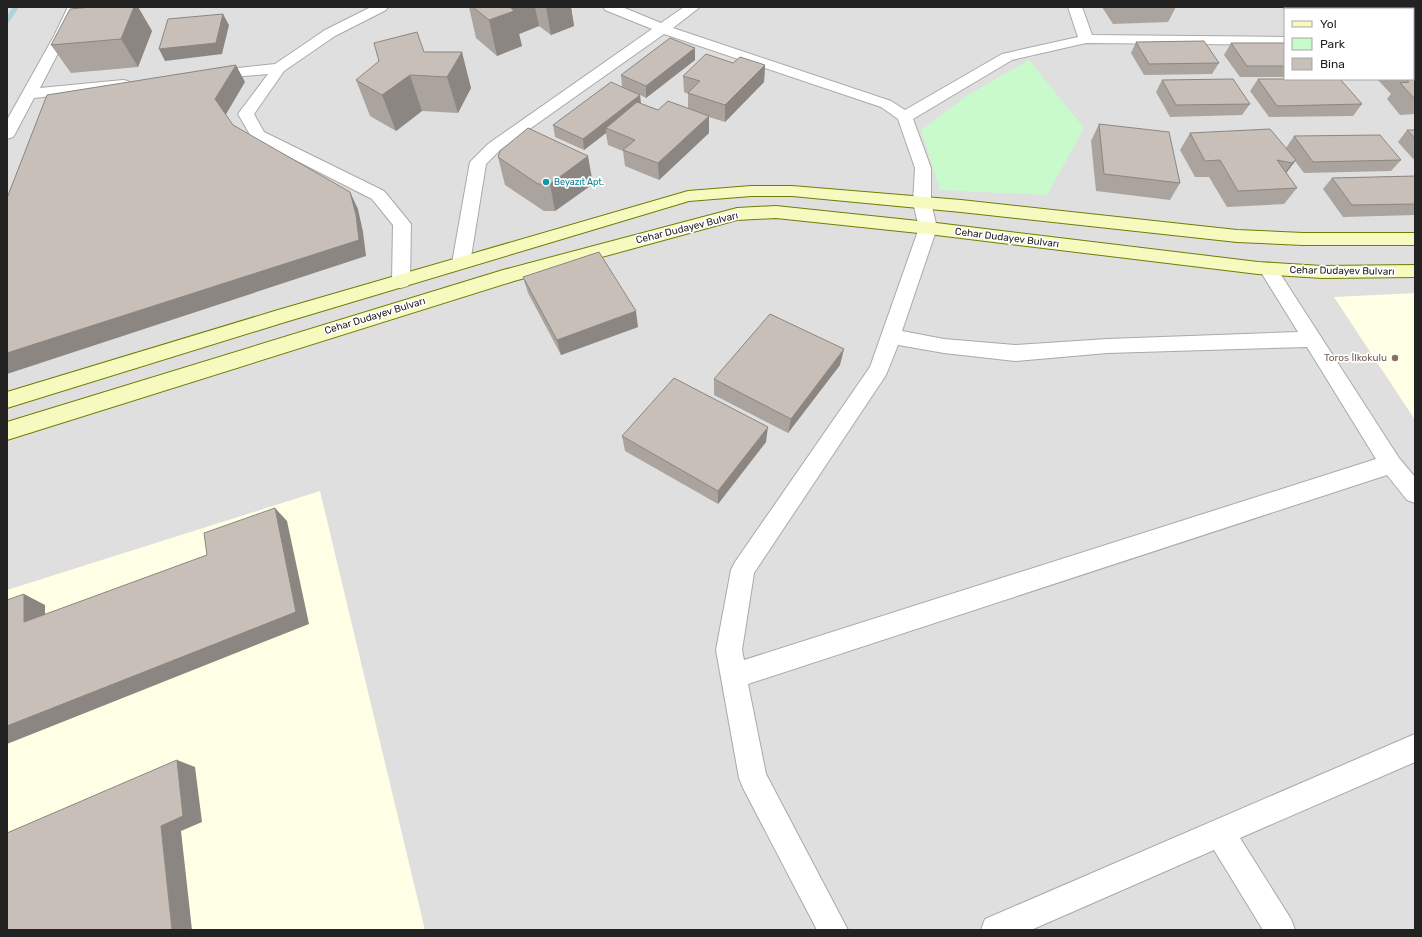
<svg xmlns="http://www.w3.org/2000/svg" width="1422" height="937" font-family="Rubik,sans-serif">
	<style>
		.residential { fill: #e0dfdf; fill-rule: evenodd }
		.education { fill: #ffffe5 }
		.park { fill: #c8facc }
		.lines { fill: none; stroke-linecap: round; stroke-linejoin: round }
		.stream { fill: #aad3df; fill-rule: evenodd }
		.street-casing { stroke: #a9a9a9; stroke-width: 2 }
		.secondary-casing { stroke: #707d05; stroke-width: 2 }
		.street { fill: #fff; fill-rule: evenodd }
		.secondary { fill: #f7fabf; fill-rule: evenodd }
		.wall { fill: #aba49e }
		.shaded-wall { fill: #8b8681 }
		.building { fill: #c7bfb8; stroke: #8b8681 }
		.culture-dot { fill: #0f9aa8; stroke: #fff; stroke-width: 1.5 }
		.education-dot { fill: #8d6e63; stroke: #fff; stroke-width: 1.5 }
		.labels { text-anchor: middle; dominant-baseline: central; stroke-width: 3.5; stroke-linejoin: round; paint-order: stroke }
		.far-culture-label { font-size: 9px; fill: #0d838f; stroke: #fff; text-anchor: start }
		.street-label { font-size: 10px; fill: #222; stroke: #fff }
		.education-label { font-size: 10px; fill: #785e54; stroke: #fff; text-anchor: end }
	</style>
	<rect width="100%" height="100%" fill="#f2efe9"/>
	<path class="residential" d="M7 7H1415V930H7ZM1285 9H1413V79H1285Z"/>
	<path class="education" d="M1415 293V420L1334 297Z
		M320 491 425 930H7V590Z"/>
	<path class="park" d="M1029 60 1084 128 1047 195 940 190 921 130 968 95Z"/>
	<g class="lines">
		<path class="stream" d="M13 7H19L9 22 7 23V16Z"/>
		<g class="street-casing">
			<path id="street" d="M68 7H82L40 88 123 80 128 81 130 84 128 87 123 88 34 98 15 134 13 137 7 139V120L54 36Z
				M371 7H388L386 10 335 36 284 71 254 114 264 132 384 191 411 224 410 281 408 286 401 288 394 286 392 281 393 225 372 199 252 138 238 114 268 74 211 79 206 78 204 75 206 72 211 71 275 64 325 30Z
				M603 7H622L661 23 684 7H700L673 28 891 101 905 110 1002 54 1078 37 1068 7H1082L1092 35 1285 37V45L1086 43 1012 60 913 119 931 168V202L937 228 902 331 944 339 1015 345 1107 339 1298 332 1259 269 1262 264 1268 263 1274 264 1399 458 1415 477V503L1407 500 1387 475 748 684 766 774 848 930H817L743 788 739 778 716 650 731 570 735 562 870 367 919 228 913 202 915 168 898 119 881 107 664 34 500 150 486 164 470 263 467 267 461 269 455 267 452 263 470 162 488 144 652 29 605 10ZM898 345 944 353 1015 361 1107 353 1307 347 1376 459 744 660 742 650 754 573 886 375Z
				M1415 734V762L1240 838 1291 919 1295 930H1263L1214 850 1031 930H981L985 919Z"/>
		</g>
		<g class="secondary-casing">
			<path id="secondary" d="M751 186H792L961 200 1237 230 1303 233H1415V245H1303L1237 242 961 212 792 196H751L689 201 282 323 7 408V392L278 310 688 191Z
				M776 206 928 222 1258 262 1322 266 1415 265V277L1322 278 1258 274 928 234 776 218 737 220 514 281 7 440V422L503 270 737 208Z"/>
		</g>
		<use href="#street" class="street"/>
		<use href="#secondary" class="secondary"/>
	</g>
	<path class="wall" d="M91 7H138L152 31 138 67 71 73 51 45Z
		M469 7H571L574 26 551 35 539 26 519 34 522 46 497 56 476 38Z
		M1102 7H1176L1168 22 1113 24Z
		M1415 35V114L1400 115 1387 99 1391 94 1377 79H1413Z
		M1136 42 1219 63 1212 74 1144 75 1131 53Z
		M1231 43H1285V77H1240L1224 55Z
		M695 48V60L646 98 640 95 641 104 658 110 688 108V94L684 92 683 76 733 63 765 65 764 82 725 122 709 117V133L659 180 625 166 623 151 608 145 606 133 584 150 555 137 553 125 622 87 621 75Z
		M424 52 471 88 458 113 422 111 396 131 370 116 356 80Z
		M1258 79 1362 104 1353 116 1269 117 1250 91Z
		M1162 80 1250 104 1242 115 1170 117 1156 92Z
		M1099 124 1180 183 1170 200 1096 191 1091 141Z
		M1407 130H1415V161L1398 142Z
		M1190 133 1286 148 1294 136 1401 160 1391 171 1304 173 1295 161 1286 173 1297 188 1284 204 1227 207 1209 177H1195L1180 150Z
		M498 157 593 184 555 211H544L505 185Z
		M1415 176V215L1343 217 1323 189 1332 178Z
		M523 277 638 327 561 355 528 293Z
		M840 365 788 433 714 395V379Z
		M622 436 766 442 718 504 625 451Z"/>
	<path class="shaded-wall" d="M134 7H138L152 31 138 67 121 39Z
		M504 7H535L539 26 519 34 522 46 497 56 489 20Z
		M546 7H571L574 26 551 35Z
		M223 14 229 25 222 54 165 61 159 49Z
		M695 48V60L646 98V86Z
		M462 52 471 88 458 113 447 77Z
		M236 65 245 82 225 116 215 99Z
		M765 65 764 82 725 122V105Z
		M410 75 422 111 396 131 382 95Z
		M640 95 641 106 606 128V133L584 150 583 139Z
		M709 116V133L659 180 658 163Z
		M588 156 593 184 555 211 550 184Z
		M1296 160 1284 176 1280 179 1292 163Z
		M350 192 358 209 363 232 366 256 7 374V353Z
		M636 311 638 327 561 355 557 340Z
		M844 349 840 365 788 433 791 419Z
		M768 427 766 442 718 504V491Z
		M275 508 287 521 309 624 7 744V726Z
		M24 594 45 605V633L24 622Z
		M177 760 195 767 202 822 181 831 192 930H172L161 826Z"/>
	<path class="building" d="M91 7H134L121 39 51 45 70 9Z
		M473 7H510L514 11 489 20Z
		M223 14 216 43 159 49 168 19Z
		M417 32 424 52H462L447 77 410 75 382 95 356 80 379 61 374 43Z
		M1413 35H1415V98H1414L1400 83 1409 82 1406 79H1413Z
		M670 38 695 48 646 86 621 75Z
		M1204 41 1219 63 1149 64 1136 42Z
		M1231 43H1285V66H1247Z
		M706 54 733 63 740 57 765 65 725 105 688 93 700 81 683 76Z
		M236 65 215 99 233 125 350 192 356 215 359 240 7 353V198L47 95Z
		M1233 79 1250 104 1176 105 1162 80Z
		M1258 79H1340L1362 104 1277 106Z
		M611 82 640 95 583 139 553 125Z
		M668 101 709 116 658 163 623 150 635 140 606 128 637 102 658 110Z
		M1099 124 1169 132 1180 183 1104 174Z
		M528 128 588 156 550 184H538L498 157 500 151Z
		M1270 129 1296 160 1292 163 1277 160 1297 188 1238 191 1220 160 1205 161 1190 133Z
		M1407 130H1415V138Z
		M1380 135 1401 160 1313 162 1294 136Z
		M1415 176V204L1352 205 1332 178Z
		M599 252 636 311 557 340 523 277Z
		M770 314 844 349 791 419 714 379Z
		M674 378 768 427 718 491 622 436Z
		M275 508 296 612 7 726V600L24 594V622L207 555 204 533Z
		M177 760 183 816 161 826 172 930H7V833Z"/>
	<circle class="culture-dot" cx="546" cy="182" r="4"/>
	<circle class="education-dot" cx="1395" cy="358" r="4"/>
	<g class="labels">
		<g class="far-culture-label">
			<text x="554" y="182">Beyazıt Apt.</text>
		</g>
		<g class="street-label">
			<text transform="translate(687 228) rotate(-14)">Cehar Dudayev Bulvarı</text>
			<text transform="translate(1007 238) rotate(7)">Cehar Dudayev Bulvarı</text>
			<text transform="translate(1342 271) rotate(1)">Cehar Dudayev Bulvarı</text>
			<text transform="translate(375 316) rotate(-17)">Cehar Dudayev Bulvarı</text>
		</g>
		<g class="education-label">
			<text x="1387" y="358">Toros İlkokulu</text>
		</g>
	</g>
	<rect width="1422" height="937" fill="none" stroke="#222222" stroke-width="16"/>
	<rect x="1284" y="8" width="130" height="72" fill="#ffffff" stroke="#a7a7a7"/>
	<rect x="1292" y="21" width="20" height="6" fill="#f7fabf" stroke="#a7a7a7"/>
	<text x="1320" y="28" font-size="12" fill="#222222">Yol</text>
	<rect x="1292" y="38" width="20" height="12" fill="#c8facc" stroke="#a7a7a7"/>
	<text x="1320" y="48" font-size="12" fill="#222222">Park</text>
	<rect x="1292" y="58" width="20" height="12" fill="#c7bfb8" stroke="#a7a7a7"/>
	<text x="1320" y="68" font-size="12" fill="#222222">Bina</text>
</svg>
